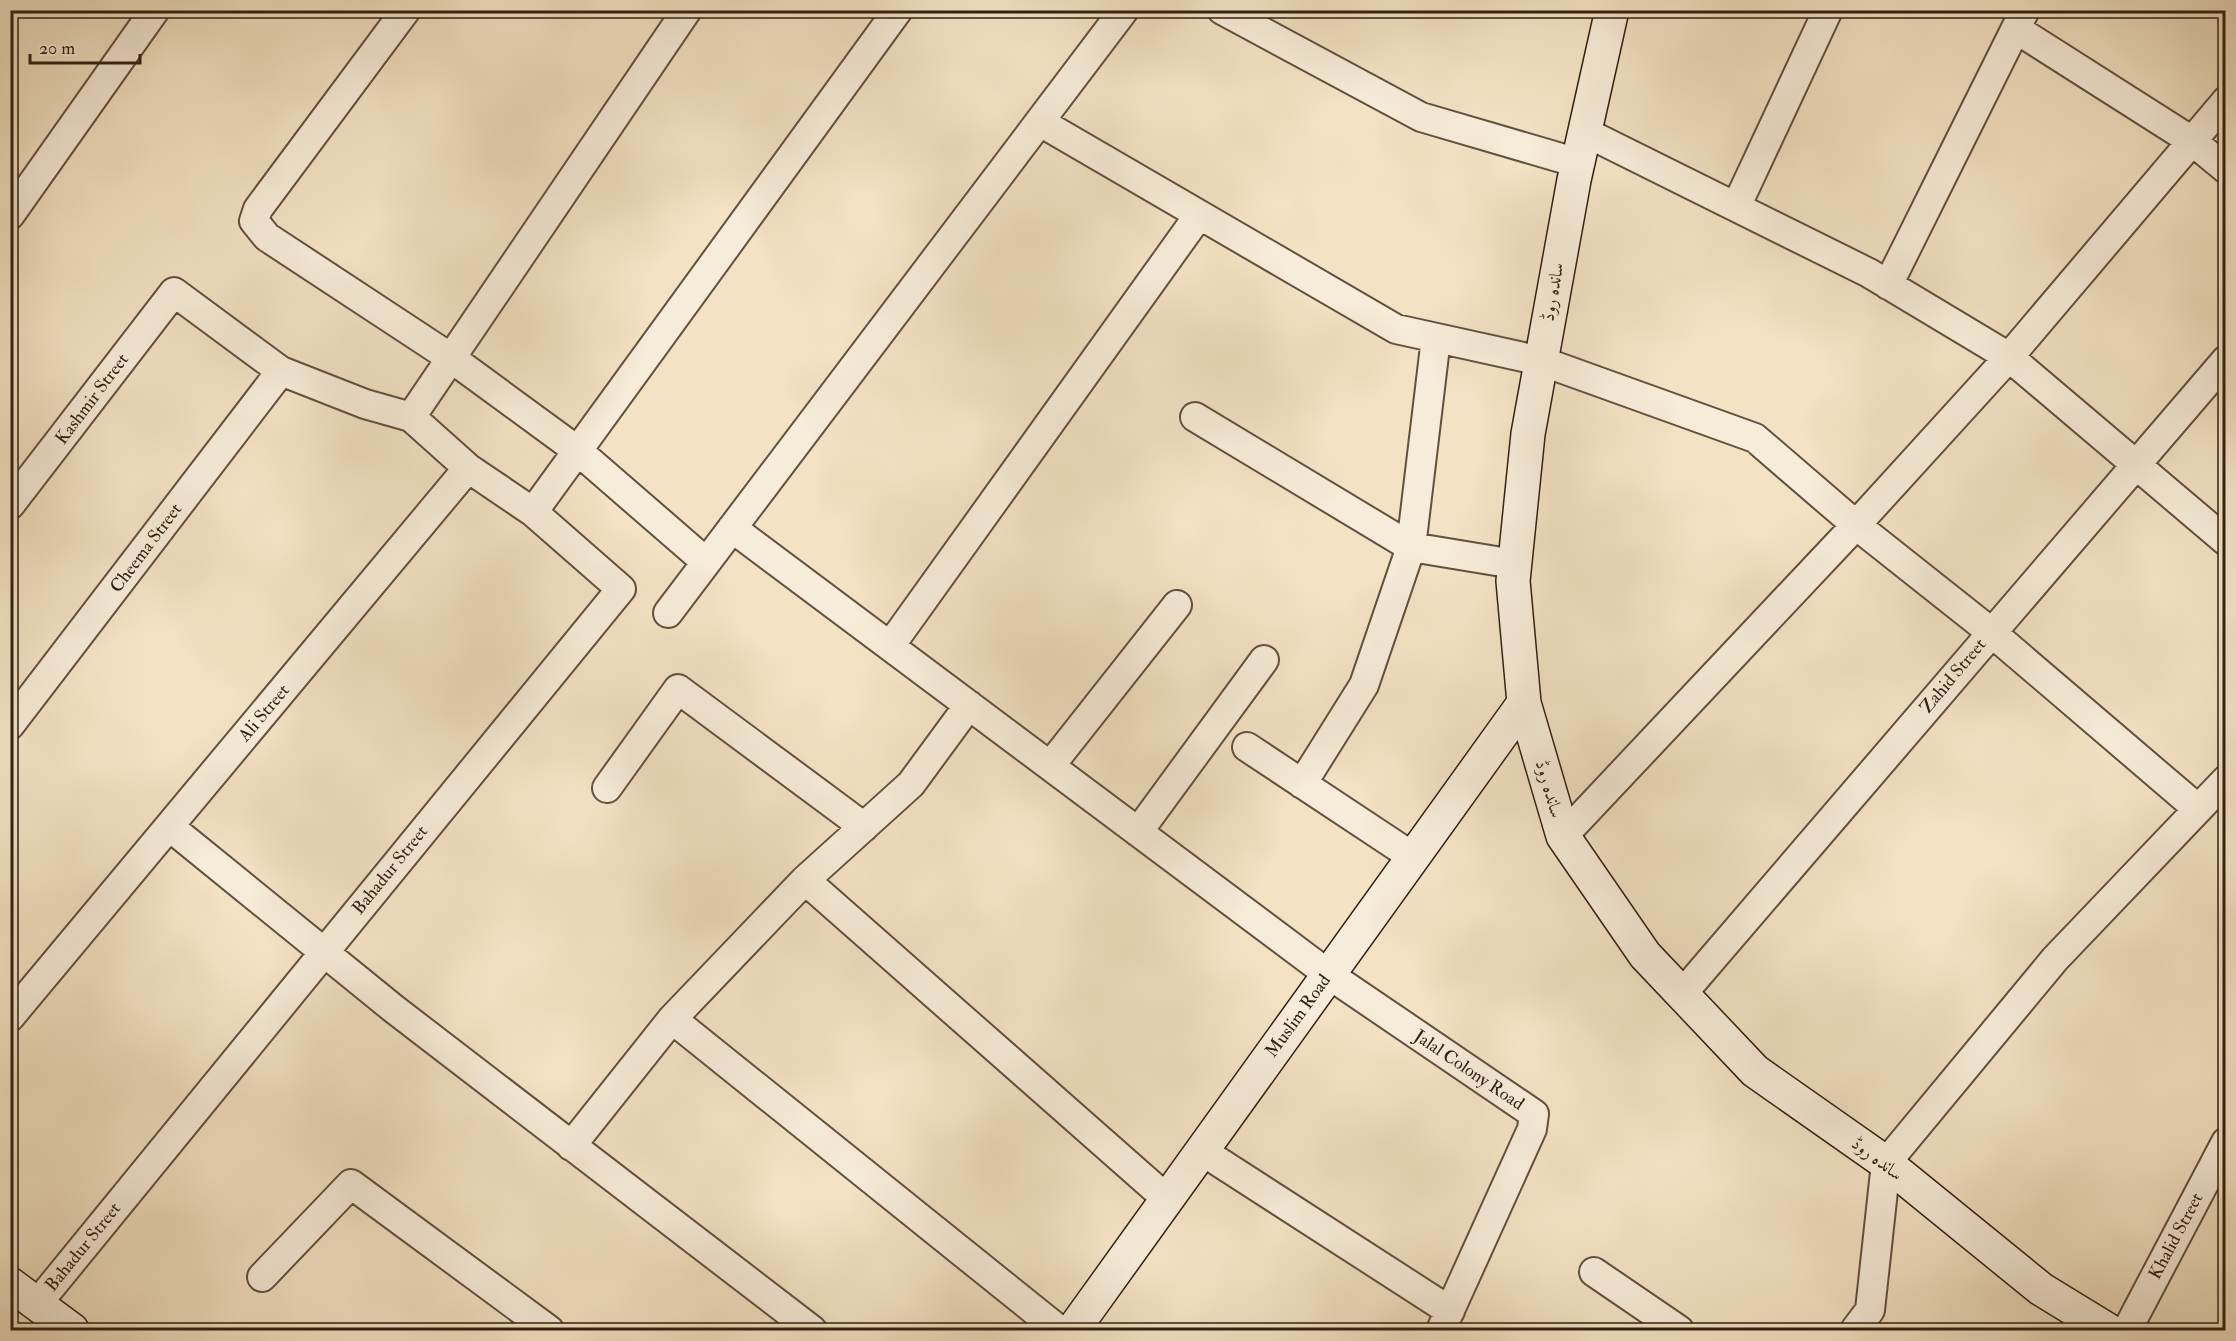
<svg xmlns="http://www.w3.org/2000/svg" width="2236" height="1341" font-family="'IM FELL Double Pica',Amiri,serif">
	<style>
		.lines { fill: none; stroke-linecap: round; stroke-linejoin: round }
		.street-casing { stroke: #62503e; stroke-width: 32 }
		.secondary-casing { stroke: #312011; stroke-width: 36 }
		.street { stroke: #f7ecd9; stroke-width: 28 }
		.secondary { stroke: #f7ecd9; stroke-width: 33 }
		.labels { text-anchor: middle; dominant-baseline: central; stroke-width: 5; stroke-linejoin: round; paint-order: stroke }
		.street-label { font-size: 18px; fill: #312011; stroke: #f7ecd9 }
	</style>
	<rect width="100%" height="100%" fill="#f3e2c4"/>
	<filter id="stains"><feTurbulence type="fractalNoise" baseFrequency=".00333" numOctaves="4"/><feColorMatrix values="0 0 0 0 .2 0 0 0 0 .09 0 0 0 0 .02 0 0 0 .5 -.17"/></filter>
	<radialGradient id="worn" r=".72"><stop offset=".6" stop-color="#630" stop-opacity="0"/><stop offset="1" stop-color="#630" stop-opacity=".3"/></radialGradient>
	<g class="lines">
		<g class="street-casing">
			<path id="street" d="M406 10 258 209 254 221 267 237 451 358 578 451 706 562
				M1222 10 1421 117 1578 163
				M2016 29 2192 141 2226 169
				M1040 122 1396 329 1541 361 1755 438 1856 525 1991 632 2198 809
				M1585 132 1869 273 2009 357 2226 541
				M1736 207 1828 10
				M10 215 155 10
				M1888 285 2025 10
				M411 417 687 10
				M1195 417 1411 547 1514 564
				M10 505 174 292 281 371 365 404 411 417 468 468 10 1017
				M533 512 898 10
				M732 528 1328 974 1534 1114 1532 1129 1441 1330
				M668 613 1124 10
				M890 646 1199 215
				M10 725 281 371
				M1247 747 1413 857
				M1050 766 1177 605
				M1302 784 1364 685 1411 547 1436 338
				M607 788 678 689 864 827
				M170 827 394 1009 812 1330
				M1138 832 1264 660
				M1563 836 1856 525 2009 357 2226 101
				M805 880 1167 1199
				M1682 994 2226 360
				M672 1019 1059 1330
				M571 1146 672 1019 805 880 911 784 969 705
				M1202 1151 1450 1311
				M1594 1272 1679 1330
				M262 1277 351 1184 549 1330
				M37 1304 621 589 533 512 468 468
				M1855 1330 1870 1310 1886 1163 2055 959 2226 780
				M2127 1330 2226 1142"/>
		</g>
		<g class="secondary-casing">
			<path id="secondary" d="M1612 10 1574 180 1528 434 1513 581 1524 703 1563 836 1645 955 1755 1071 1886 1163 2041 1289 2108 1330
				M10 1284 72 1330
				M1073 1330 1524 703"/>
		</g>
		<use href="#street" class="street"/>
		<use href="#secondary" class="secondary"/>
	</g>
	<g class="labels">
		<g class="street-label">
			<text transform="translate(1553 292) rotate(-80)">ساندہ روڈ</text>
			<text transform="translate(92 399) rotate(-53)">Kashmir Street</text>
			<text transform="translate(146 548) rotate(-53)">Cheema Street</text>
			<text transform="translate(1953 676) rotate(-50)">Zahid Street</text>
			<text transform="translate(264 713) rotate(-50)">Ali Street</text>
			<text transform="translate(1549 789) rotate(74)">ساندہ روڈ</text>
			<text transform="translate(390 870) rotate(-51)">Bahadur Street</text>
			<text transform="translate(1298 1016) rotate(-54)">Muslim Road</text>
			<text transform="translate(1469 1070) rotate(34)">Jalal Colony Road</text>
			<text transform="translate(1877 1159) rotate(37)">ساندہ روڈ</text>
			<text transform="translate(2176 1236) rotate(-62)">Khalid Street</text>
			<text transform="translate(83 1247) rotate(-51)">Bahadur Street</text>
		</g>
	</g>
	<rect width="2236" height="1341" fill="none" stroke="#f3e2c4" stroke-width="36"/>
	<rect x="12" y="12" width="2212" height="1317" fill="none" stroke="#312011" stroke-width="3"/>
	<rect x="18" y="18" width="2200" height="1305" fill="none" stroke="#312011" stroke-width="1.5"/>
	<path d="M30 54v9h110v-9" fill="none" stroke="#312011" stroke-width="3"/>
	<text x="39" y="54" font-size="18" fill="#312011" stroke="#f7ecd9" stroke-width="4.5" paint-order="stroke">20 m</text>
	<rect width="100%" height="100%" filter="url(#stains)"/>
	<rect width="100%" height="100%" fill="url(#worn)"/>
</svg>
